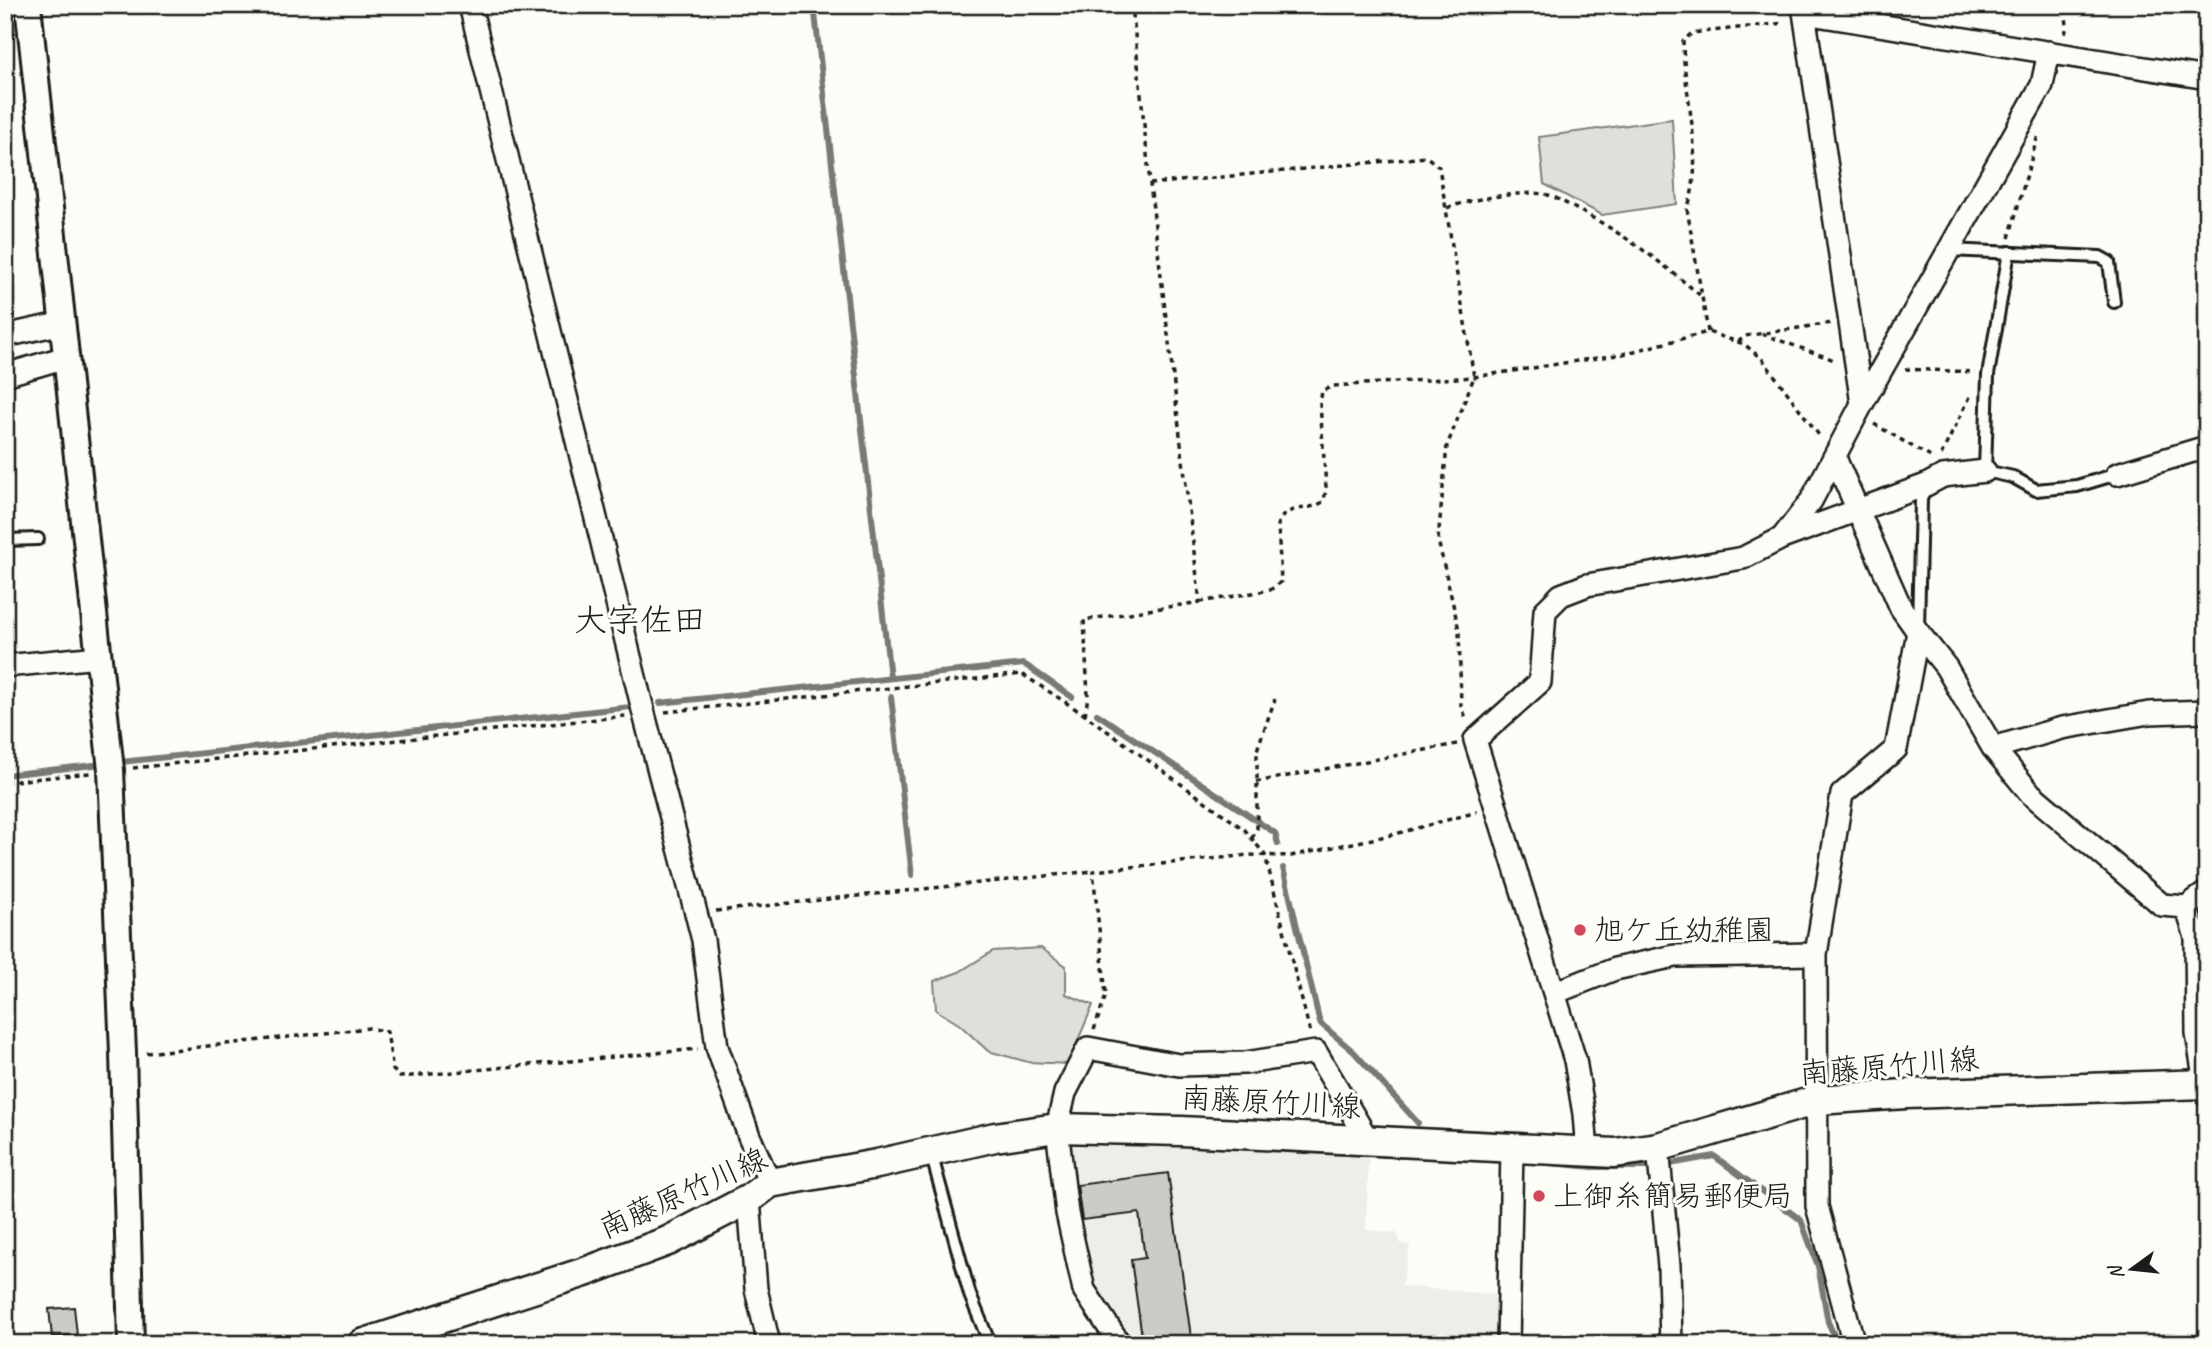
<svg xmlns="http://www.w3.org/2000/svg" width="2212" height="1349" font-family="Caveat,'Klee One',sans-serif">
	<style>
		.built { fill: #eeede9 }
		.green { fill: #e0dfdb; stroke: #7e7e7c; stroke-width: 2 }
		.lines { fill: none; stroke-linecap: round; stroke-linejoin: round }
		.stream { stroke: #797876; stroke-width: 6 }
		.building { fill: #cccbc8; stroke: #1c1c1c; stroke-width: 2 }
		.service-casing { stroke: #1c1c1c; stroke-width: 16 }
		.minor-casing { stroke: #1c1c1c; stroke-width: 26 }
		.tertiary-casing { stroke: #1c1c1c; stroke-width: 30 }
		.secondary-casing { stroke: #1c1c1c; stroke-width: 33 }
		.path { stroke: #1c1c1c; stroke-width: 3.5; stroke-dasharray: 5 5; stroke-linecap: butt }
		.service { stroke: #fdfcf7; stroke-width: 10 }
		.minor { stroke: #fdfcf7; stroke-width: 21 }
		.tertiary { stroke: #fdfcf7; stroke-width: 24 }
		.secondary { stroke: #fdfcf7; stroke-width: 28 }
		.poi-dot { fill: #d1495b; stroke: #fdfcf7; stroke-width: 2.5 }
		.labels { text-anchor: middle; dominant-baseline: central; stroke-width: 6; stroke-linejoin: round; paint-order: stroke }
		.poi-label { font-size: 30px; fill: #1c1c1c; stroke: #fdfcf7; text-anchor: start }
		.street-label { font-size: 30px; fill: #1c1c1c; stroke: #fdfcf7 }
		.quarter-label { font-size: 33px; fill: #1c1c1c; stroke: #fdfcf7 }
	</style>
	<rect width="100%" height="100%" fill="#fdfcf7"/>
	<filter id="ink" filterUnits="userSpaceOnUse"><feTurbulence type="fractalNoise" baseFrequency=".0143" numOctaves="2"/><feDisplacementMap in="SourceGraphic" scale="14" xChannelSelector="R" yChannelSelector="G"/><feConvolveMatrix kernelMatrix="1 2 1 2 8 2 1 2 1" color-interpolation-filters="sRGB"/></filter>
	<g filter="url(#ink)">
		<path class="built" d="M1073 1136 1369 1148 1366 1230 1397 1233 1400 1243 1410 1245 1402 1286 1501 1295 1500 1344H1127L1091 1289 1065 1146Z"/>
		<path class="green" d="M1672 119 1677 204 1602 215 1544 184 1539 137Z
			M1041 948 1066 966V994L1093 1005 1068 1064 1028 1062 988 1051 960 1025 936 1010 934 981 959 972 993 951Z"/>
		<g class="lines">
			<path class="stream" d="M814 5 890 677
				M891 697 912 875
				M660 703 1024 664 1072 697
				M1097 714 1275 833 1278 844
				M121 762 631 707
				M5 775 94 765
				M1283 868 1320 1023 1354 1052 1418 1123
				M1551 1163 1593 1167H1654
				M1670 1164 1714 1156 1801 1220 1818 1266 1828 1322 1838 1344"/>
		</g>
		<path class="building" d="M1168 1173 1192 1344H1143L1131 1260 1145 1258 1139 1213 1082 1220 1077 1185Z
			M74 1307 77 1335 52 1337 49 1309Z"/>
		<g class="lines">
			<g class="service-casing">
				<path id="service" d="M1949 250 2100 257 2109 262 2114 302
					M2009 252 1988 375 1985 471 2013 477 2036 490 2077 486 2117 474
					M5 540 38 539
					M1918 628 1921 499 1926 485
					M931 1153 970 1295 990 1344"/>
			</g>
			<g class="minor-casing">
				<path id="minor" d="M470 5 644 714 696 913 703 940 717 1047 749 1136 770 1183
					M1803 5 1862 404
					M1804 13 2207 78
					M5 336 63 323
					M5 375 66 357
					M1835 458 1901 608 1918 632 1896 749 1842 794 1816 954 1817 1206 1854 1344
					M2117 474 2203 448
					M1782 538 1926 485 1943 476 1985 471
					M1918 632 1946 667 1993 748 2031 794 2162 905 2186 907 2196 937 2197 1033 2207 1096
					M5 666 99 657
					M1993 748 2062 728 2149 713 2207 711
					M2186 907 2207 892
					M1554 993 1615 969 1675 956 1816 954
					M1658 1147 1669 1266 1671 1344
					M1587 1152 1584 1114 1575 1060 1475 740 1540 682 1545 611 1561 595 1587 585 1743 558 1782 538 1811 501 1862 404 2042 85 2049 52
					M749 1199 756 1289 769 1344
					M1120 1344 1084 1290 1067 1213 1057 1128 1065 1093 1088 1048 1179 1065 1245 1063 1316 1052 1368 1140
					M1508 1344 1512 1149"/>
			</g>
			<g class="tertiary-casing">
				<path id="tertiary" d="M28 5 111 770 123 1053 131 1344"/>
			</g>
			<g class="secondary-casing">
				<path id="secondary" d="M362 1344 585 1272 668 1241 749 1199 770 1183 877 1164 995 1137 1057 1128 1181 1131 1615 1153 1658 1147 1817 1100 1906 1094 2207 1084"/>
			</g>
			<path class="path" d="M2065 34 2067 26 2065 5
				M1150 184 1427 157 1439 167 1474 377 1447 446 1438 540 1459 630 1461 706 1467 720
				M1447 208C1466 200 1529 189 1548 195 1558 198 1568 205 1578 210 1623 233 1664 264 1702 297
				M2009 238 2038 135
				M1708 332 1687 209C1706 161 1683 92 1683 41L1692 33 1785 23
				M1762 334 1837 361
				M1738 342 1745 336 1831 323
				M1905 369 1975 372
				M1874 424 1934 459
				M1941 455 1972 393
				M1200 602 1270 590 1281 582 1278 523C1288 503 1308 513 1324 501L1326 487 1320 404 1322 391 1333 386 1474 377 1623 354 1708 332 1744 344 1763 360 1821 438
				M665 712 1022 674 1085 715 1245 830 1265 855 1310 1032
				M1085 715 1088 696 1084 620 1200 602 1150 184 1132 5
				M133 768 626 716
				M5 782 90 773
				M1256 782 1457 744
				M1252 838 1257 829V750L1275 699
				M716 911 1093 871
				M1094 1030 1106 995 1093 871 1249 855 1291 856 1391 835 1477 812
				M146 1053 369 1028 387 1032 393 1070 400 1077 698 1049"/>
			<use href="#service" class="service"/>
			<use href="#minor" class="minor"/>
			<use href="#tertiary" class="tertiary"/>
			<use href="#secondary" class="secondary"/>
		</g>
	</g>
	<g class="poi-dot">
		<circle cx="1580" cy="930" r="7"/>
		<circle cx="1539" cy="1196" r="7"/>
	</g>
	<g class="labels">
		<g class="poi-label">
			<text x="1594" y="930">旭ケ丘幼稚園</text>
			<text x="1553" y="1196">上御糸簡易郵便局</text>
		</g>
		<g class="street-label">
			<text transform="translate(1889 1066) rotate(-5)">南藤原竹川線</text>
			<text transform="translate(1271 1102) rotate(3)">南藤原竹川線</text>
			<text transform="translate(683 1193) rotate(-24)">南藤原竹川線</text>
		</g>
		<g class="quarter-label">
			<text x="640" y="620">大字佐田</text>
		</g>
	</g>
	<rect width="2212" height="1349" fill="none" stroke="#fdfcf7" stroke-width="28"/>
	<rect x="14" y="14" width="2184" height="1321" fill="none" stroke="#1c1c1c" stroke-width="2.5" filter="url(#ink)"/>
	<g transform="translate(2132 1269) rotate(255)" stroke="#fdfcf7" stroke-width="5" paint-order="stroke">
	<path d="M0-5L12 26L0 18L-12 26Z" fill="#1c1c1c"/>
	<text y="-10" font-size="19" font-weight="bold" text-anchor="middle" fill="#1c1c1c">N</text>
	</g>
</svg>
